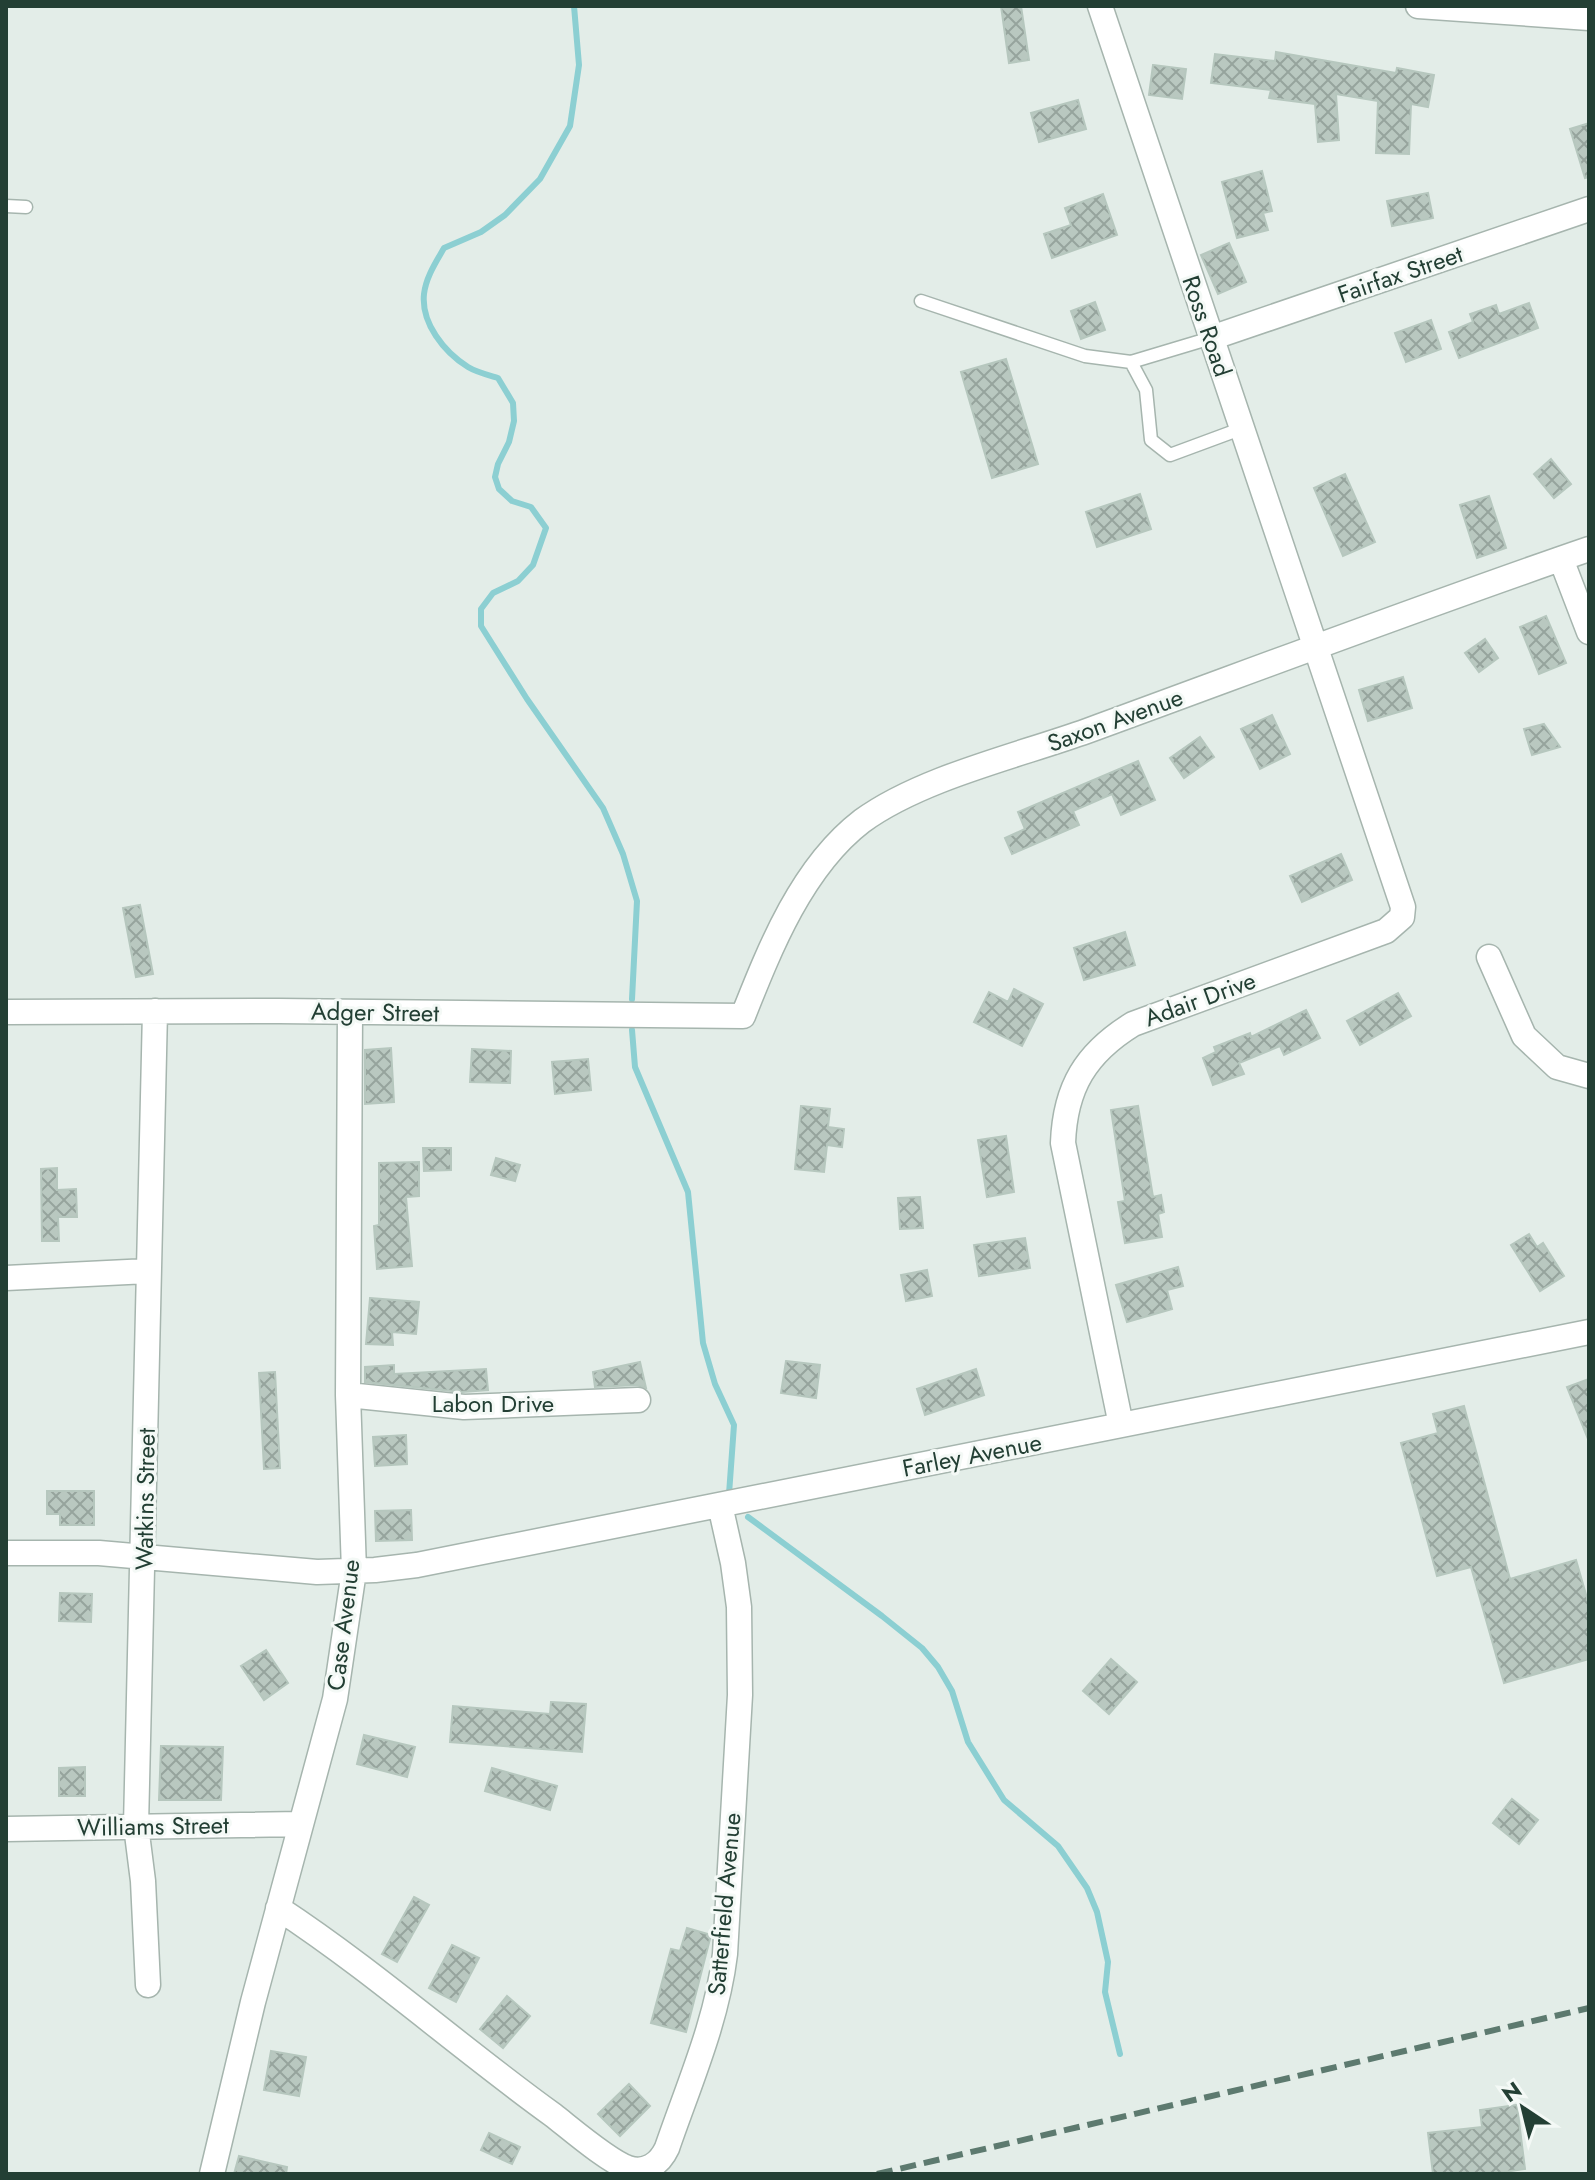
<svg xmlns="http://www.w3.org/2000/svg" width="1595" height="2180" font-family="Jost,sans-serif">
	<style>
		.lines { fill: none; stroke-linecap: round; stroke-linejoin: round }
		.stream { stroke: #8ccfd2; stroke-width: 6 }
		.building { fill: url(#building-cross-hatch); stroke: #b6c7be; stroke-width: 2 }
		.lane-casing { stroke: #a6b5ae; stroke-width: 15 }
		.street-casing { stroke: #a6b5ae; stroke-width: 27 }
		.lane { stroke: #fff; stroke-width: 12 }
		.street { stroke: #fff; stroke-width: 24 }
		.rail { stroke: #5d7a6f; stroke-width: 6; stroke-dasharray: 16 8; stroke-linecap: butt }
		.labels { text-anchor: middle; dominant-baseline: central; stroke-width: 6; stroke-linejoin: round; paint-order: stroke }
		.street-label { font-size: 24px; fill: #233f34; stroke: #f4f9f6 }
	</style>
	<defs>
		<pattern id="building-cross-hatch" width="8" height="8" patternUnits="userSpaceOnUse" patternTransform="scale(2)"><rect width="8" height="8" fill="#b9c8c0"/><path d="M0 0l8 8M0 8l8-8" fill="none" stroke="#96a49d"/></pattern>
	</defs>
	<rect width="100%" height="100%" fill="#e3ede8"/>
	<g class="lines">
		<path class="stream" d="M574 6 579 65 570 126 540 179 505 215 481 232 444 248C436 262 426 277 424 294 421 323 444 352 468 367 476 372 488 375 498 378L513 403 514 421 509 442 498 464 495 477 499 489 512 501 531 507 546 528 533 565 518 581 493 593 481 609V626L527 699 603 808 623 854 637 901 632 999
			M632 1030 635 1067 688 1192 703 1343 715 1384 734 1425 729 1494
			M748 1517 882 1616 922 1648 938 1667 952 1691 968 1742 1004 1800 1058 1846 1087 1888 1097 1912 1108 1962 1105 1992 1120 2054"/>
	</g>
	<path class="building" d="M1001 6H1021L1029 60 1009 63Z
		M1276 52 1396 73 1397 68 1434 75 1428 107 1411 104 1409 154 1376 153 1378 101 1336 94 1339 140 1318 142 1315 104 1269 98 1271 90 1211 83 1215 54 1275 61Z
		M1153 65 1186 69 1182 99 1149 95Z
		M1078 100 1086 129 1039 142 1031 113Z
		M1589 123V177L1585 178 1570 129Z
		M1262 171 1272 211 1263 213 1268 230 1237 238 1222 182Z
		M1428 193 1433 218 1392 226 1387 201Z
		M1103 194 1117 235 1052 258 1044 234 1071 225 1065 208Z
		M1229 243 1246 282 1218 294 1201 255Z
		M1095 302 1105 330 1081 339 1071 311Z
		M1529 303 1538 328 1459 358 1449 332 1473 322 1470 314 1496 305 1499 314Z
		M1431 320 1441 349 1406 362 1395 333Z
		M1006 359 1038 464 992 478 961 372Z
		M1551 459 1571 484 1554 498 1534 474Z
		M1345 474 1375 542 1343 556 1314 488Z
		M1140 494 1151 529 1097 547 1086 512Z
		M1489 496 1506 548 1477 558 1460 505Z
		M1546 616 1566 663 1539 674 1520 627Z
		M1485 639 1498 658 1479 672 1465 653Z
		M1403 677 1412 708 1368 721 1359 690Z
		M1272 715 1290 754 1260 769 1241 729Z
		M1544 724 1560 747 1532 755 1524 729Z
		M1200 737 1214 757 1184 778 1170 758Z
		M1138 761 1155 800 1121 815 1112 794 1073 811 1079 825 1012 854 1005 838 1025 829 1018 812Z
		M1341 854 1352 880 1302 902 1290 876Z
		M140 905 153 974 136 977 123 908Z
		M1125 932 1135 965 1084 980 1074 948Z
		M1014 989 1043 1004 1022 1046 974 1022 989 992 1008 1002Z
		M1398 993 1411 1016 1360 1045 1347 1021Z
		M1306 1010 1320 1038 1284 1055 1280 1046 1239 1063 1244 1074 1213 1085 1203 1058 1216 1052 1214 1047 1250 1033 1251 1037Z
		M391 1048 394 1102 365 1104V1050Z
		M472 1049 511 1051 510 1083 470 1082Z
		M588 1059 591 1090 555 1094 552 1062Z
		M801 1106 830 1109 828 1127 844 1129 842 1147 827 1145 824 1172 795 1169Z
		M1138 1106 1153 1197 1161 1195 1164 1212 1158 1214 1162 1237 1125 1243 1118 1202 1125 1201 1111 1110Z
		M1006 1136 1014 1192 987 1197 978 1140Z
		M423 1148H451V1170L424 1171Z
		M496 1158 520 1165 515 1181 491 1175Z
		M419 1162V1196L406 1197 412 1266 377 1269 374 1226 379 1225V1163Z
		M57 1168V1190L76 1189 77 1217H58L59 1241H42L41 1169Z
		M920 1197 923 1228 900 1229 898 1198Z
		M1529 1234 1537 1247 1543 1243 1564 1276 1540 1291 1511 1245Z
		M1025 1238 1030 1268 979 1276 974 1245Z
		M1178 1267 1183 1286 1167 1290 1172 1309 1127 1322 1116 1285Z
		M927 1270 932 1296 906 1301 901 1275Z
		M370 1298 419 1302 416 1334 392 1332 393 1345 366 1344Z
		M786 1361 820 1365 816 1398 781 1393Z
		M640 1362 646 1388 637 1385 595 1387 593 1372Z
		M394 1365V1374L486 1369 488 1390 462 1392 365 1382V1367Z
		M976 1369 984 1395 925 1415 917 1389Z
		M275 1372 280 1468 264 1469 259 1373Z
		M1589 1379V1439H1588L1567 1387Z
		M1464 1406 1510 1579 1576 1560 1589 1605V1659L1504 1683 1471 1567 1437 1576 1401 1443 1438 1433 1433 1414Z
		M406 1435 407 1464 375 1466 373 1437Z
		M47 1491H94V1525H60V1514H47Z
		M411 1510 412 1540 376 1541 375 1511Z
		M60 1593 92 1594 91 1622 59 1621Z
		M266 1650 288 1683 264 1700 241 1666Z
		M1111 1659 1137 1682 1109 1714 1083 1691Z
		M551 1702 586 1704 582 1752 450 1742 453 1706 550 1714Z
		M364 1735 415 1747 407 1777 357 1764Z
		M161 1746 223 1747 221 1800H159Z
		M85 1767V1796H59V1768Z
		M492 1768 557 1786 550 1810 485 1791Z
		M1512 1799 1538 1820 1519 1844 1493 1823Z
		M414 1897 429 1905 397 1962 382 1954Z
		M687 1928 711 1935 686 2032 651 2023 671 1949 680 1951Z
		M452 1945 479 1958 456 2002 429 1988Z
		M507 1996 530 2016 503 2048 480 2029Z
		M271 2051 306 2057 299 2096 264 2090Z
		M629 2084 650 2106 620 2136 598 2114Z
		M1517 2105 1525 2169 1491 2174H1433L1428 2133 1482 2127 1480 2110Z
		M489 2133 520 2147 512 2164 481 2150Z
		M239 2156 287 2167 286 2174H234Z"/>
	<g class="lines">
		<g class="lane-casing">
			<path id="lane" d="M6 206 26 207
				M921 301 1085 356 1131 362 1146 390 1151 440 1170 455 1243 428
				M1131 362 1211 338"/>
		</g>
		<g class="street-casing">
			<path id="street" d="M1100 6 1403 907 1402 917 1386 931 1133 1024C1086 1053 1065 1087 1063 1143L1121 1425
				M1418 6 1589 18
				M1211 338 1589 209
				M1561 559 1589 632
				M1489 957 1524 1036 1557 1067 1589 1076
				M6 1012 279 1011 743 1016C770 948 802 867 862 821 921 778 1017 756 1087 731 1254 670 1420 607 1589 549
				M6 1278 148 1271
				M348 1395 464 1407 638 1400
				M6 1553H99L317 1572 375 1570 417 1565 1589 1332
				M6 1829 301 1824
				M278 1908C374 1971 460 2048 553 2115 571 2129 608 2161 628 2168 646 2174 660 2163 667 2148 689 2084 717 2021 725 1954L740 1695 739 1607 733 1563 720 1505
				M148 1985 143 1881 136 1826 155 1011
				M212 2174 253 2002 335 1699 354 1571 348 1395 350 1012"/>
		</g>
		<use href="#lane" class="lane"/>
		<use href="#street" class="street"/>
		<path class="rail" d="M877 2174 1589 2008"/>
	</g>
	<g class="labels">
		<g class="street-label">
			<text transform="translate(1400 274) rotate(-19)">Fairfax Street</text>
			<text transform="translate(1207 326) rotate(71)">Ross Road</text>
			<text transform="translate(1115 720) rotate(-20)">Saxon Avenue</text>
			<text transform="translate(1200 999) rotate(-20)">Adair Drive</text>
			<text transform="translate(375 1012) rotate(1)">Adger Street</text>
			<text x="493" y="1403">Labon Drive</text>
			<text transform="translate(972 1455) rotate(-11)">Farley Avenue</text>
			<text transform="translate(145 1499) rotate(-89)">Watkins Street</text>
			<text transform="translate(343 1625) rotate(-83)">Case Avenue</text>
			<text transform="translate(153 1826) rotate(-1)">Williams Street</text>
			<text transform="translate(724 1904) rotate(-85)">Satterfield Avenue</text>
		</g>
	</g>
	<rect width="1595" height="2180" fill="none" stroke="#233f34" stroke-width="16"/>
	<g transform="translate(1523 2108) rotate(325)" stroke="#f4f9f6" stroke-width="6" paint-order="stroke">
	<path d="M0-6L14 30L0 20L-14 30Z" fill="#233f34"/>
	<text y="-12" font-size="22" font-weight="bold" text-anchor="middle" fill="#233f34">N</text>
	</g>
</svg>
